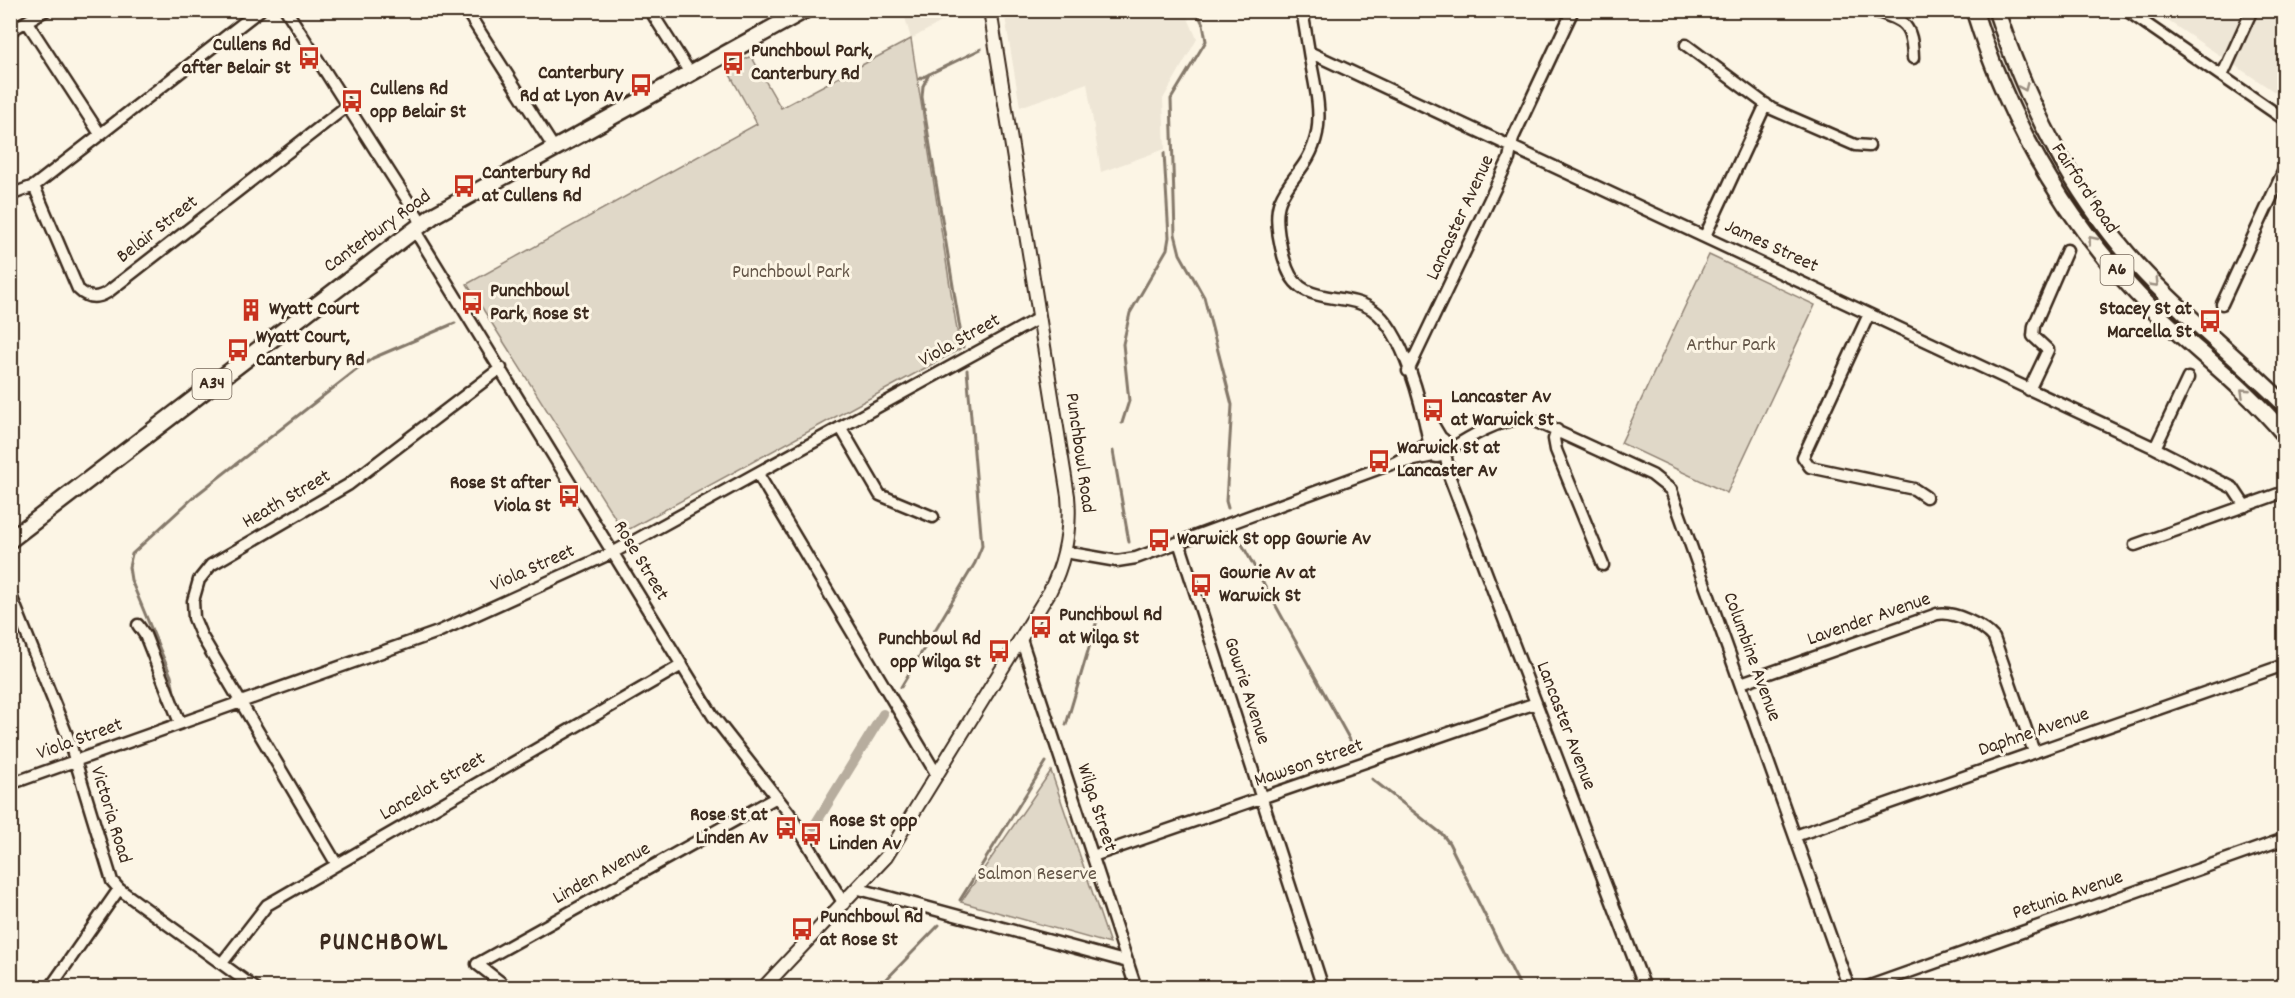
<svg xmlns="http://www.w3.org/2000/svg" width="2295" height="998" font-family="Dekko,sans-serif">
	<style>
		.built { fill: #eee6d6 }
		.green { fill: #e0d8c8; stroke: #8e8173; stroke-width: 1.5 }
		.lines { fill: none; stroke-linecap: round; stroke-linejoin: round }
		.stream { stroke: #85796b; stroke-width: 3 }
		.canal { stroke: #b7ad9e; stroke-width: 10 }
		.minor-casing { stroke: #3b2a1e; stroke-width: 15 }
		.major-casing { stroke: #3b2a1e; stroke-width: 16 }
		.highway-casing { stroke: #3b2a1e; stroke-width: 20 }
		.minor { stroke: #fcf5e5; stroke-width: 10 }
		.major { stroke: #fcf5e5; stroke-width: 12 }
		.highway { stroke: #fcf5e5; stroke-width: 15 }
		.oneway { stroke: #9c9082 }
		.labels { text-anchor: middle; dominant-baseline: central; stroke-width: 6; stroke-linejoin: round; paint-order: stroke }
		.shield { fill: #fcf5e5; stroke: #75675a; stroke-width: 1.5 }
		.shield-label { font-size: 18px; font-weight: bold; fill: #3b2a1e }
		.poi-label { font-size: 20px; font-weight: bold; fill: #3b2a1e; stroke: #fcf5e5; text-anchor: start }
		.street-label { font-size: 20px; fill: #3b2a1e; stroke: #fcf5e5 }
		.park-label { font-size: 20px; fill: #645648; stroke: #fcf5e5 }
		.district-label { font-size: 26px; font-weight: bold; letter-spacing: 1.5px; fill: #3b2a1e; stroke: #fcf5e5 }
	</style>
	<rect width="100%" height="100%" fill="#fcf5e5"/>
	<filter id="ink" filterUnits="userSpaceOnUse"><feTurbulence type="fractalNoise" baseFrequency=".0167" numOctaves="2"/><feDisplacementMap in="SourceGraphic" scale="12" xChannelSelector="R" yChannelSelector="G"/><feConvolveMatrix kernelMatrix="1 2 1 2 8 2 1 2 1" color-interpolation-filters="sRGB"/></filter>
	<g filter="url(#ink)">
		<path class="built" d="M903 10H961V11L911 39Z
			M1004 11H1185L1197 39 1163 99 1165 149 1101 172 1087 83 1020 107Z
			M2153 11H2284V98Z"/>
		<path class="green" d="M911 39 960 349 624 532 467 284 757 124 727 69 751 56 781 108Z
			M1709 255 1815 305 1727 493 1621 443Z
			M1051 771 1110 944 961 902Z"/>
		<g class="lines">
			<path class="stream" d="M1196 10 1203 24 1206 41 1171 99 1175 234 1180 254 1204 297 1232 405 1226 501 1228 508
				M929 74 923 86 922 97 963 347
				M919 79 981 49
				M1122 423 1129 401 1123 344 1130 313 1167 249 1169 237 1164 153
				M1113 451 1129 542
				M1238 537 1356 751
				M901 687 975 563 982 546 967 370
				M174 692 171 676 131 580 129 567 132 554 195 496 355 371 373 358 455 323
				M1066 725 1101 607
				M1372 779 1442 834 1449 843 1521 988
				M960 900 1046 762
				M878 988 939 925"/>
			<path class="canal" d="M814 826 883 714"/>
			<g class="minor-casing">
				<path id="minor" d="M286 10 422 223
					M466 10 554 148
					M650 10 690 73
					M1302 10 1309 52 2155 448 2233 488 2245 506
					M1872 10C1904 21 1912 22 1913 58
					M2126 10 2284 119
					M27 22 100 134
					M10 31 46 10
					M1686 45 1772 109 1855 145 1869 146
					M1309 52C1313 78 1322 107 1317 133 1310 167 1290 176 1280 201 1273 219 1281 251 1287 268 1302 308 1345 290 1373 310 1404 331 1422 406 1429 442
					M2222 76 2252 10
					M34 186 78 289C88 299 97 299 108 292L347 106
					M10 195 34 186 260 10
					M414 229 713 716 789 813 844 904
					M1705 236 1766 104
					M2222 304 2284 170
					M1869 314 1803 457 1810 467 1914 489 1926 497
					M1408 371 1509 159 1513 138 1573 10
					M2029 390 2048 350 2033 336 2034 326 2067 250
					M1425 411 1441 438
					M841 428 880 495 933 517
					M1557 430 1554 439 1556 450 1603 565
					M1427 447a10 10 0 1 1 20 0a10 10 0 1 1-20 0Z
					M2155 448 2188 378
					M1446 452C1469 437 1501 417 1530 419L1652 475 1671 490 1849 988
					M1445 453 1450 478 1645 988
					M1400 463 1433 456
					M758 474 937 775
					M1179 542 1323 988
					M2135 545 2284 492
					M1065 552 1117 561 1136 558 1394 463 1428 444
					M10 593 69 740 112 881 119 889 255 988
					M138 625 145 635 180 723
					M1021 639 1136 988
					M1741 683 1937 614C1954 611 1983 625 1994 638L2034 752
					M10 784 438 632 614 552 1039 318
					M1795 836 2284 665
					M1093 856 1536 703
					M336 863 201 635 194 618 193 601 199 580 211 565 348 485 501 368
					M859 889 1128 962
					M222 963 267 905 682 665
					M50 988 119 889
					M508 988 477 964 777 797
					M1864 988 2284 839"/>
			</g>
			<g class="major-casing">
				<path id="major" d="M763 988 886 857 1050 591C1065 561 1071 530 1068 496L990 10"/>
			</g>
			<g class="highway-casing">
				<path id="highway" d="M1974 10C2009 123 2068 226 2152 309 2196 351 2245 387 2284 434
					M1996 10C2028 105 2071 192 2139 267 2184 316 2237 357 2284 404
					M10 540 434 215 805 10"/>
			</g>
			<use href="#minor" class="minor"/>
			<use href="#major" class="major"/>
			<use href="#highway" class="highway"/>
		</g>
		<defs><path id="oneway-chevron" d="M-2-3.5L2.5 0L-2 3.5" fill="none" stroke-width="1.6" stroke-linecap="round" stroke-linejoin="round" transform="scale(1.5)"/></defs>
		<g class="oneway">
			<use href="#oneway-chevron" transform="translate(2024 87) rotate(66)"/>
			<use href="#oneway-chevron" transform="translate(2092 240) rotate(-129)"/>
			<use href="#oneway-chevron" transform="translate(2155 283) rotate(46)"/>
			<use href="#oneway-chevron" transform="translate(2244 392) rotate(-137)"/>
		</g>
	</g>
	<defs>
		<g id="bus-bare" transform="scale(1.8)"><path d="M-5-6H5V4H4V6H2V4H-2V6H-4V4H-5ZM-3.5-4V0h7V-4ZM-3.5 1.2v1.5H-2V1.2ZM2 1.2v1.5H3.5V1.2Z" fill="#c8321e" stroke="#fcf5e5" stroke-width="2.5" paint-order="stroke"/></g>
		<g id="building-bare" transform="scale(1.8)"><path d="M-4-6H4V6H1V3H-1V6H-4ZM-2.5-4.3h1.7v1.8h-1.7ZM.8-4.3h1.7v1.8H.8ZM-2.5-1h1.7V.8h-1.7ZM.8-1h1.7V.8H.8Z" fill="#c8321e" stroke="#fcf5e5" stroke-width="2.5" paint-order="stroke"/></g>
	</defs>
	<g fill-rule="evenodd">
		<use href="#bus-bare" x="309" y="58"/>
		<use href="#bus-bare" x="733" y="63"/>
		<use href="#bus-bare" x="641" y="85"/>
		<use href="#bus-bare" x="352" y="101"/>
		<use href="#bus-bare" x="464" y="186"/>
		<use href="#bus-bare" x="472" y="303"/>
		<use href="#building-bare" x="251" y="310"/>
		<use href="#bus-bare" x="2210" y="321"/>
		<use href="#bus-bare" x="238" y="350"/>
		<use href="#bus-bare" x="1433" y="410"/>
		<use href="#bus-bare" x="1379" y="461"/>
		<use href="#bus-bare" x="569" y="496"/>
		<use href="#bus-bare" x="1159" y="540"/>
		<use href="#bus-bare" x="1201" y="585"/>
		<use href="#bus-bare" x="1041" y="627"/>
		<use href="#bus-bare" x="999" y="651"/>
		<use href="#bus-bare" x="786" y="828"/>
		<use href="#bus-bare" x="811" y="834"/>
		<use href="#bus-bare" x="802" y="929"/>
	</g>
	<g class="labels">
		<g class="shield">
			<rect x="2100.5" y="255" width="33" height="30" rx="4.5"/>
			<rect x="192.5" y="369" width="39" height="30" rx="4.5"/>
		</g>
		<g class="shield-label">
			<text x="2117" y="270">A6</text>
			<text x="212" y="384">A34</text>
		</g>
		<g class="poi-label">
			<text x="291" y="46" text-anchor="end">Cullens Rd<tspan x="291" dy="23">after Belair St</tspan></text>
			<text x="751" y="52">Punchbowl Park,<tspan x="751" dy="23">Canterbury Rd</tspan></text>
			<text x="623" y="74" text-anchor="end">Canterbury<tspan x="623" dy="23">Rd at Lyon Av</tspan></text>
			<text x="370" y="90">Cullens Rd<tspan x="370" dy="23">opp Belair St</tspan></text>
			<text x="482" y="174">Canterbury Rd<tspan x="482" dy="23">at Cullens Rd</tspan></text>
			<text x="490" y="292">Punchbowl<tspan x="490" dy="23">Park, Rose St</tspan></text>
			<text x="269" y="310">Wyatt Court</text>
			<text x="2192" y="310" text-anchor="end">Stacey St at<tspan x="2192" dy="23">Marcella St</tspan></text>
			<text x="256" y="338">Wyatt Court,<tspan x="256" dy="23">Canterbury Rd</tspan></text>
			<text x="1451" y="398">Lancaster Av<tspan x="1451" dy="23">at Warwick St</tspan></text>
			<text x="1397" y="449">Warwick St at<tspan x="1397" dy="23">Lancaster Av</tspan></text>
			<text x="551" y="484" text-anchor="end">Rose St after<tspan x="551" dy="23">Viola St</tspan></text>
			<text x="1177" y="540">Warwick St opp Gowrie Av</text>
			<text x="1219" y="574">Gowrie Av at<tspan x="1219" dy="23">Warwick St</tspan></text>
			<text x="1059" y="616">Punchbowl Rd<tspan x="1059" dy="23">at Wilga St</tspan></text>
			<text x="981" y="640" text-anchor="end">Punchbowl Rd<tspan x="981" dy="23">opp Wilga St</tspan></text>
			<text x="768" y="816" text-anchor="end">Rose St at<tspan x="768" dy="23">Linden Av</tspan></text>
			<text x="829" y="822">Rose St opp<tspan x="829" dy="23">Linden Av</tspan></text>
			<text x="820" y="918">Punchbowl Rd<tspan x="820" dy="23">at Rose St</tspan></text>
		</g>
		<g class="street-label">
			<text transform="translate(2084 189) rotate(56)">Fairford Road</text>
			<text transform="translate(1461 218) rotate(-65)">Lancaster Avenue</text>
			<text transform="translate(158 230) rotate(-38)">Belair Street</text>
			<text transform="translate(378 232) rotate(-36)">Canterbury Road</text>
			<text transform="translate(1771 247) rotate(25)">James Street</text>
			<text transform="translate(960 341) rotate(-29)">Viola Street</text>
			<text transform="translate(1079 453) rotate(82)">Punchbowl Road</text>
			<text transform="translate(287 500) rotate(-30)">Heath Street</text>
			<text transform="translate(640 561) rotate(59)">Rose Street</text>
			<text transform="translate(533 569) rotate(-24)">Viola Street</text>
			<text transform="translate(1869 620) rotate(-19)">Lavender Avenue</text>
			<text transform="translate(1751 657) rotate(70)">Columbine Avenue</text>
			<text transform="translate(1246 691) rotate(72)">Gowrie Avenue</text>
			<text transform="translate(1565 726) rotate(69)">Lancaster Avenue</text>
			<text transform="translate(2034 733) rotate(-19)">Daphne Avenue</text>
			<text transform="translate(80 740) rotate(-20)">Viola Street</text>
			<text transform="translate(1309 764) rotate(-19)">Mawson Street</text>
			<text transform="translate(433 787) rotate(-30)">Lancelot Street</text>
			<text transform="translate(1096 808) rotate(72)">Wilga Street</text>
			<text transform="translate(110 815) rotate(73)">Victoria Road</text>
			<text transform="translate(602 874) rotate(-29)">Linden Avenue</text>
			<text transform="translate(2068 896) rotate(-19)">Petunia Avenue</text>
		</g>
		<g class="park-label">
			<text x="791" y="273">Punchbowl Park</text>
			<text x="1731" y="346">Arthur Park</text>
			<text x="1037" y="875">Salmon Reserve</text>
		</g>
		<g class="district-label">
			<text x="384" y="943">PUNCHBOWL</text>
		</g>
	</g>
	<rect width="2295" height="998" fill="none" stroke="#fcf5e5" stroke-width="36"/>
	<rect x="18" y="18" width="2259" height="962" fill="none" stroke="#3b2a1e" stroke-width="2" filter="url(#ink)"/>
</svg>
